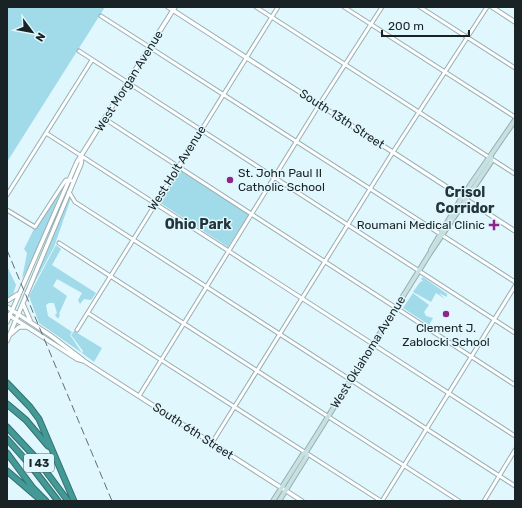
<svg xmlns="http://www.w3.org/2000/svg" width="522" height="508" font-family="Rubik,sans-serif">
	<style>
		.green { fill: #a1dae8 }
		.lines { fill: none; stroke-linecap: round; stroke-linejoin: round }
		.minor-casing { stroke: #98aeb3; stroke-width: 5 }
		.tertiary-casing { stroke: #98aeb3; stroke-width: 5.5 }
		.secondary-casing { stroke: #98aeb3; stroke-width: 6 }
		.motorway-casing { stroke: #346f6e; stroke-width: 7 }
		.minor { stroke: #fff; stroke-width: 3 }
		.tertiary { stroke: #fff; stroke-width: 3.5 }
		.secondary { stroke: #c7e0e0; stroke-width: 4 }
		.motorway { stroke: #439996; stroke-width: 5 }
		.rail { stroke: #606e71; stroke-width: 1; stroke-dasharray: 8 4; stroke-linecap: butt }
		.poi-dot { fill: #8c268d; stroke: #e0f7fd; stroke-width: 1.5 }
		.labels { text-anchor: middle; dominant-baseline: central; stroke-width: 3; stroke-linejoin: round; paint-order: stroke }
		.shield { fill: #e0f7fd; stroke: #556265; stroke-width: 1 }
		.shield-label { font-size: 11px; font-weight: bold; fill: #192224 }
		.street-label { font-size: 12px; fill: #192224; stroke: #e0f7fd }
		.poi-label { font-size: 12px; fill: #192224; stroke: #e0f7fd; text-anchor: start }
		.quarter-label { font-size: 14px; font-weight: bold; fill: #22353a; stroke: #e0f7fd }
	</style>
	<rect width="100%" height="100%" fill="#e0f7fd"/>
	<path class="green" d="M7 7H105L7 162Z
		M180 170 249 214 228 247 159 202Z
		M64 184 32 262 22 279 27 253 24 249 34 229H36Z
		M70 196 71 198 54 247 28 295Z
		M56 245 61 249 52 265 96 293 91 300 84 299 80 304 78 300 82 293 57 279 53 286 67 296 59 314 60 315 58 319 55 315 57 313 54 303H49L46 305 48 316 72 332 70 335 82 353 39 323 29 296Z
		M7 266 16 285 13 294 7 298Z
		M423 277 447 294V297L439 293 445 299 436 293 431 302 413 292 420 282 423 281 421 279Z
		M413 293 429 305 424 312 426 316 433 318 429 325 403 308Z
		M74 331 102 348 94 362 82 353 83 351 71 335Z"/>
	<g class="lines">
		<g class="minor-casing">
			<path id="minor" d="M256 7 515 174
				M344 7 515 117
				M420 7 515 68
				M101 16 515 282
				M79 51 515 333
				M105 119 515 385
				M46 133 515 436
				M69 192 75 202 515 486
				M7 195 92 60
				M7 210 35 227 63 184 66 180 74 181
				M59 243 459 501
				M88 313 381 501
				M77 330 278 7
				M139 396 319 105 382 7
				M212 443 393 152 487 7
				M382 501 515 286
				M484 501 515 450"/>
		</g>
		<g class="tertiary-casing">
			<path id="tertiary" d="M168 7 515 231
				M492 7 515 22
				M7 301 18 294
				M23 304 30 320
				M7 307 50 335 83 360
				M7 314 77 359 84 361 302 501
				M7 322 77 162 175 7
				M11 334 19 327H26
				M7 341 81 164 82 157"/>
		</g>
		<g class="secondary-casing">
			<path id="secondary" d="M431 250 462 197 515 120
				M273 501 303 454 306 452 430 253 491 162V157
				M279 501 307 456 306 452"/>
		</g>
		<g class="motorway-casing">
			<path id="motorway" d="M7 383 30 407 39 419 74 501
				M7 404 26 420 48 446
				M7 427 36 458 68 501
				M7 439 31 466 58 501
				M7 453 33 488 46 501
				M7 471 42 501"/>
		</g>
		<use href="#minor" class="minor"/>
		<use href="#tertiary" class="tertiary"/>
		<use href="#secondary" class="secondary"/>
		<use href="#motorway" class="motorway"/>
		<path class="rail" d="M7 250 112 501"/>
	</g>
	<g class="poi-dot">
		<circle cx="230" cy="180" r="4"/>
		<path d="M492 219h4v4h4v4h-4v4h-4v-4h-4v-4h4z"/>
		<circle cx="446" cy="314" r="4"/>
	</g>
	<g class="labels">
		<rect class="shield" x="24" y="454" width="30" height="18" rx="3"/>
		<g class="shield-label">
			<text x="39" y="463">I 43</text>
		</g>
		<g class="street-label">
			<text transform="translate(129 81) rotate(-58)">West Morgan Avenue</text>
			<text transform="translate(342 119) rotate(33)">South 13th Street</text>
			<text transform="translate(177 168) rotate(-58)">West Holt Avenue</text>
			<text transform="translate(368 352) rotate(-58)">West Oklahoma Avenue</text>
			<text transform="translate(193 431) rotate(33)">South 6th Street</text>
		</g>
		<g class="poi-label">
			<text x="238" y="173">St. John Paul II<tspan x="238" dy="14">Catholic School</tspan></text>
			<text x="485" y="225" text-anchor="end">Roumani Medical Clinic</text>
			<text x="446" y="328" text-anchor="middle">Clement J.<tspan x="446" dy="14">Zablocki School</tspan></text>
		</g>
		<g class="quarter-label">
			<text x="465" y="192">Crisol<tspan x="465" dy="16">Corridor</tspan></text>
			<text x="198" y="224">Ohio Park</text>
		</g>
	</g>
	<rect width="522" height="508" fill="none" stroke="#192224" stroke-width="16"/>
	<g transform="translate(32 32) rotate(122)" stroke="#e0f7fd" stroke-width="3" paint-order="stroke">
	<path d="M0-3L7 15L0 10L-7 15Z" fill="#192224"/>
	<text y="-6" font-size="11" font-weight="bold" text-anchor="middle" fill="#192224">N</text>
	</g>
	<path d="M382 30v6h87v-6" fill="none" stroke="#192224" stroke-width="2"/>
	<text x="388" y="30" font-size="12" fill="#192224" stroke="#e0f7fd" stroke-width="3" paint-order="stroke">200 m</text>
</svg>
